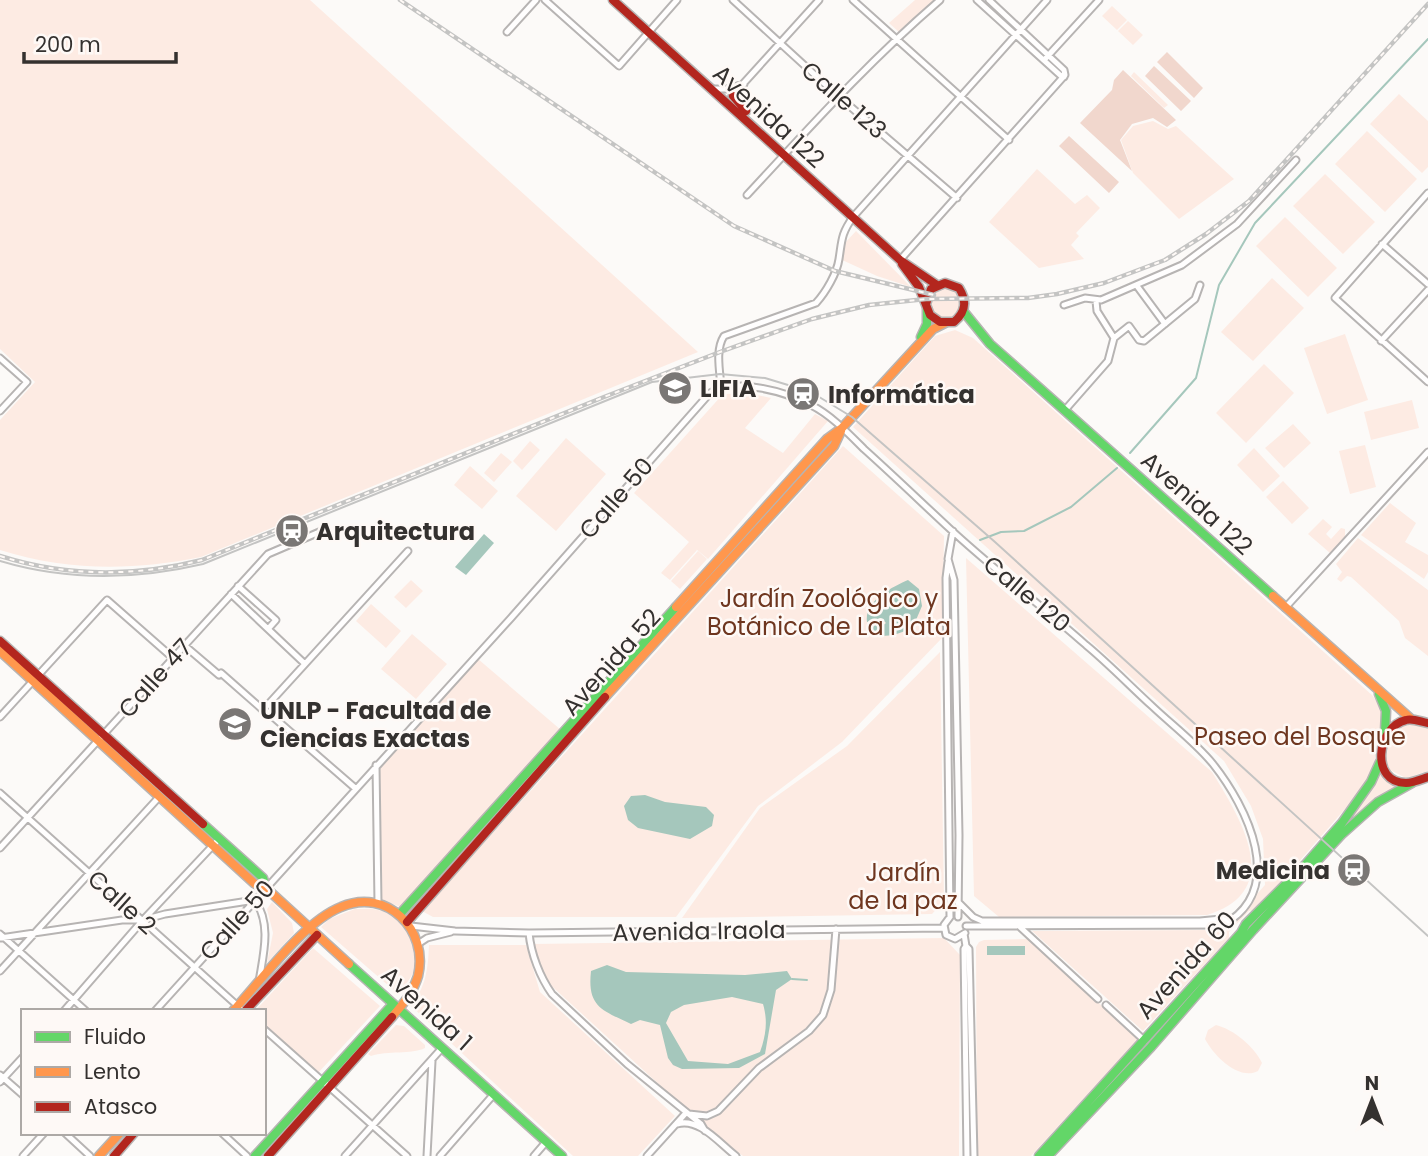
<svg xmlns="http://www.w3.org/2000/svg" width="1428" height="1156" font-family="Poppins,sans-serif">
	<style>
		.green { fill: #fdebe3 }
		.forest { fill: #f1d7cd }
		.water { fill: #a5c7bc; fill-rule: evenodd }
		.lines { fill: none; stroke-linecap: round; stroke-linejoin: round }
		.stream { stroke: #a5c7bc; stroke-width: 2 }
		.street-casing { stroke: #b7b4b3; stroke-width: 9 }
		.fast-casing { stroke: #b7b4b3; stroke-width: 11 }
		.slow-casing { stroke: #b7b4b3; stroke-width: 11 }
		.jam-casing { stroke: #b7b4b3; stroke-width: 11 }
		.street { stroke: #fffefe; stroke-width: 5 }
		.fast { stroke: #63d668; stroke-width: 8 }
		.slow { stroke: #ff974d; stroke-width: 8 }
		.jam { stroke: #b3261e; stroke-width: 8 }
		.tram { stroke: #c4c4c3; stroke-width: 2 }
		.rail-casing { stroke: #c4c4c3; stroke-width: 4.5 }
		.rail { stroke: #fef9f6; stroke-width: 2; stroke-dasharray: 5; stroke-linecap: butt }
		.labels { text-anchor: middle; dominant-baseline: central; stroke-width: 5; stroke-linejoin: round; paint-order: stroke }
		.street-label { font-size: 24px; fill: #34312f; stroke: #fef9f6 }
		.poi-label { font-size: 24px; font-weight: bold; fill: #34312f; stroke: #fef9f6; text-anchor: start }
		.park-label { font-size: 24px; fill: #6e361f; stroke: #fef9f6 }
	</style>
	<rect width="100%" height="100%" fill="#fcfaf8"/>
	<path class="green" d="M0 0H310L698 352 201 557C132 571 67 571 0 550V420L35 382 0 349Z
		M915 0H937L899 32 889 23Z
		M1112 6 1127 20 1117 30 1102 16Z
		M1128 21 1143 35 1133 45 1118 31Z
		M1134 72 1168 105 1164 108 1131 76Z
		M1399 94 1428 121V167L1422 173 1370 124Z
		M1153 121 1168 129 1176 126 1234 179 1179 219 1133 173 1121 140 1133 126Z
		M1367 131 1417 179 1385 212 1335 164Z
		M1037 169 1075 204 1087 195 1100 208 1076 233 1079 236 1071 245 1084 259 1039 268 989 222Z
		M1325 174 1375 222 1343 254 1293 206Z
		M1285 217 1337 268 1308 297 1256 246Z
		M856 231 911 287 877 276 840 259 844 244Z
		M1272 278 1304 308 1253 361 1221 332Z
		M945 287 961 295V313L945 321 930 310 933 292Z
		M955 330 973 338 1373 696 1383 712 1373 770 1365 786 1257 910 1249 911 1229 932V938L1143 1031 1032 931 1210 930 1231 923 1265 885 1263 839 1251 806 1224 761 853 427 935 336Z
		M1345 334 1368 400 1327 414 1304 348Z
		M1264 364 1294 393 1246 443 1216 413Z
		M748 393 771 398 745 428 783 453 815 414 828 421 708 559 696 549 697 550 670 580 661 573 689 542 634 493 723 394Z
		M1412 400 1419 428 1371 440 1364 412Z
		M1293 424 1311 443 1284 468 1265 448Z
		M566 438 606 474 556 531 516 496Z
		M530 441 540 450 522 470 513 461Z
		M1365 445 1376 487 1350 494 1339 451Z
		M843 446 944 536 942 638 842 742 758 806 676 917H433L422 911Z
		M1254 448 1280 476 1263 492 1237 465Z
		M501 453 512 462 494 482 484 473Z
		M470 466 498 491 482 509 454 485Z
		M1283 481 1309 508 1292 524 1266 497Z
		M1390 503 1416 523 1405 542 1428 555V572L1424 579 1361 535Z
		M1323 519 1332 527 1326 534 1331 539 1341 528 1345 529V537L1330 553 1308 534Z
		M1358 538 1428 590V656L1405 638 1399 621 1351 577 1347 576 1341 582 1337 579 1342 572 1336 564Z
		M698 551 707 559 680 589 671 581Z
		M966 558 1212 772C1241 819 1286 891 1207 915L999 917 974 896Z
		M411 580 423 591 406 608 394 597Z
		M371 604 401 631 386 648 356 621Z
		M412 634 447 664 416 699 381 669Z
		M940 652 944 901 932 914 682 918 760 808 847 746Z
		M478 659 561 730 404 908 381 900 378 765Z
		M1405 723 1428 727V771L1406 778 1390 770 1386 760 1390 735Z
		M1380 771 1386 780 1398 786 1362 809 1331 842Z
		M272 902 292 923 294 933 267 963 273 933 267 909Z
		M355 909C363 909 371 908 378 910 401 915 418 942 415 965 414 976 405 985 398 994L321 927 329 919Z
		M944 938 960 955 959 1156H743L711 1132 545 980 533 944Z
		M1029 939 1138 1039 1031 1156H977L976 947 979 942 984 940Z
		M429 945H526L540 992 675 1116 638 1156H573L410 1005C426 989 428 968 429 945Z
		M313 948 380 1006 318 1073 264 1025V1011H255Z
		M396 1025 404 1026 425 1045V1048C411 1055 388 1050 371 1056L368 1054Z
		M1216 1025C1233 1029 1255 1047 1262 1063L1258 1071C1239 1081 1214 1056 1205 1039L1208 1030Z"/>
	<path class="forest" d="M1167 52 1203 88 1194 98 1157 62Z
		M1154 66 1191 101 1181 111 1145 76Z
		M1123 70 1176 120 1167 127 1153 118 1132 124 1120 140 1132 171 1080 123 1112 90 1114 80Z
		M1069 136 1119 182 1109 193 1059 146Z"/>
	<path class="water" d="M484 534 494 543 466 575 455 567Z
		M908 580 919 589 922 606 913 627C897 635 885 640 867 631V627L876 623 879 628 886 623 881 618 867 622C864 601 892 587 908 580Z
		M645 795 665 802 706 807 714 815 712 826 690 839 638 828 628 820 624 806 631 796Z
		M987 946H1025V955H987Z
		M607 965 626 972 745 975 787 971 792 979 776 990 765 1054 739 1068 682 1069 673 1065 668 1058 660 1025 640 1020 631 1024C602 1010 587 1007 591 971ZM732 997 763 1004C768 1021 766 1035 760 1052L728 1064 688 1061 666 1023 671 1012 684 1005Z"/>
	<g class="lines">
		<path class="stream" d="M1130 453 1196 378 1219 285 1255 223 1428 39
			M980 540 1001 532 1024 531 1071 507 1117 468
			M792 979 807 980"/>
		<g class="street-casing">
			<path id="street" d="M545 0 619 66 677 0
				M733 0 838 96 957 198
				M853 0 1009 140
				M977 0 1060 75 1064 77
				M507 32 536 0
				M1046 58 1099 0
				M713 89H726L744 84
				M732 96 819 0
				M1428 193 1335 298 1428 382
				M747 195C810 127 870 60 940 0
				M1382 244 1428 284
				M900 260 1065 75 1064 70 989 0
				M1137 286 1165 324
				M1096 301 1097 311 1114 338
				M1064 305 1085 298 1101 300 1182 265 1237 224 1296 160
				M1381 341 1428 290
				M0 358 27 382 0 411
				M721 387C720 371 715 350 724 336L816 303C826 292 837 273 839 259 842 240 841 234 853 217L1047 0
				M1065 410 1108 361 1114 338 1129 326 1139 340 1144 341 1195 299 1200 285
				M953 531 948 559 954 580 959 835 958 917
				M948 562 946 578 950 917
				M238 586 276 620 268 629
				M231 594 305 664
				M1285 608 1428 452
				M185 646 219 675 221 673 263 710 264 709 355 788
				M264 709 408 551
				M0 717 107 600 173 658
				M376 765 378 903
				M0 793 240 1008
				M0 848 268 554 324 530
				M958 902 973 917 982 921H1200L1221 919 1231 921
				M950 917 944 925 946 935 955 939 965 933
				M411 926 455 931 529 933 943 928
				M1020 927 1098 999
				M529 933C531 954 540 977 552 994L627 1064 701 1124 705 1131
				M0 934 86 1011
				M964 934 966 946 969 949 974 1156
				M0 938 122 920H143L165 914 255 900C272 925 263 955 259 982
				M418 944 427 938 451 932
				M966 946 964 949 967 1156
				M0 971 160 796
				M1106 1005 1145 1041
				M64 1011 143 920 219 839
				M155 1011 511 618 710 393C736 377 786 392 811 405 831 415 848 433 864 449 893 475 921 502 949 528 993 569 1041 605 1086 645 1109 664 1130 686 1152 706 1172 725 1196 743 1213 764 1247 807 1288 889 1223 925L966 926
				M264 1029 407 1156
				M0 1075 23 1095
				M0 1082 23 1057
				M689 1114 707 1116 718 1111 759 1068 809 1031 823 1015 831 990 836 929
				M677 1124C699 1117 720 1144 736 1156
				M65 1133 90 1156
				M222 1133 247 1156
				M23 1156 44 1133
				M345 1156 442 1048
				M427 1156 432 1061
				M440 1156 494 1094
				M534 1156 546 1142
				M647 1156 685 1114"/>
		</g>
		<g class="fast-casing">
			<path id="fast" d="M964 312 990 344 1273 596
				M921 337 927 324V310
				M1379 694 1386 711 1385 732
				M203 824 263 878 266 888
				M400 914 676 607
				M349 964 562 1156
				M255 1156 393 1004
				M1039 1156 1241 933 1246 924 1306 864 1342 823 1371 782 1380 762
				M1048 1156 1151 1047 1253 930 1341 835 1378 802 1412 783"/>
		</g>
		<g class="slow-casing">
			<path id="slow" d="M1273 596 1410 718
				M676 607 827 439 842 428 933 329 945 323
				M0 651 255 884 266 888 349 964
				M605 697 834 446 841 431
				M233 1011C262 980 303 922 341 907 387 887 429 930 418 976 413 993 403 1004 392 1017
				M99 1156 120 1133"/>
		</g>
		<g class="jam-casing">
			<path id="jam" d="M613 0 900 260 937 285
				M733 96 746 111
				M902 264 919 287 930 315 940 322H954C966 312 967 301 959 288L945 283 931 289 926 304
				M0 641 203 824
				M1428 723C1421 722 1413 718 1406 720 1376 727 1370 783 1406 783 1413 783 1422 779 1428 777
				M407 922 605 697
				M245 1011 317 935
				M114 1156 134 1133
				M268 1156 392 1017"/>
		</g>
		<use href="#street" class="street"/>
		<use href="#fast" class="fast"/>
		<use href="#slow" class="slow"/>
		<use href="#jam" class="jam"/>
		<path class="tram" d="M0 561C67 581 135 580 203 564L652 382 720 374 765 378 811 392 852 417 995 542 1428 936"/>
		<g class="rail-casing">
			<path id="rail" d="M400 0 734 226 835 271 934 295
				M0 556C66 577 135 577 202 560L604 397 720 352 812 319 869 305 926 299 1028 298 1057 294 1104 283 1165 260 1206 234 1249 201 1428 4"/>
		</g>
		<use href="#rail" class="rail"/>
	</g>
	<defs>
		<g id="university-disc" transform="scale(1.75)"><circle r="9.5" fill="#7a7775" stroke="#fef9f6"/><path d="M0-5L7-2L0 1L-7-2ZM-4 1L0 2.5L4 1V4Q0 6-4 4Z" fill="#fff"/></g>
		<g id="station-disc" transform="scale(1.75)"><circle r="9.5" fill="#7a7775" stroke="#fef9f6"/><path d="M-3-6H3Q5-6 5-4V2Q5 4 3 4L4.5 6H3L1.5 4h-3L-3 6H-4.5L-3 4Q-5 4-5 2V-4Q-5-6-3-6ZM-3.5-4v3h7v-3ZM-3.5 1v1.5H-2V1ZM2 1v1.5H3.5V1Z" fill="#fff"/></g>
	</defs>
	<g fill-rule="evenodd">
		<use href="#university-disc" x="675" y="388"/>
		<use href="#station-disc" x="803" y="394"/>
		<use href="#station-disc" x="292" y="531"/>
		<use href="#university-disc" x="235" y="724"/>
		<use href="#station-disc" x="1354" y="870"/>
	</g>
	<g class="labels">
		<g class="street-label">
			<text transform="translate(844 100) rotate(41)">Calle 123</text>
			<text transform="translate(769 116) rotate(42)">Avenida 122</text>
			<text transform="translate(616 498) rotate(-49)">Calle 50</text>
			<text transform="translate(1197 503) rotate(42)">Avenida 122</text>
			<text transform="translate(1027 594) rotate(40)">Calle 120</text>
			<text transform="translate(611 662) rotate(-48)">Avenida 52</text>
			<text transform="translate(155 678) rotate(-48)">Calle 47</text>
			<text transform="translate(122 902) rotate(42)">Calle 2</text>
			<text transform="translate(237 920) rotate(-48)">Calle 50</text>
			<text transform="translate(699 931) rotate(-1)">Avenida Iraola</text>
			<text transform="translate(1186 965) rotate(-48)">Avenida 60</text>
			<text transform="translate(427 1008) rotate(42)">Avenida 1</text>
		</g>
		<g class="poi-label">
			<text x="700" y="388">LIFIA</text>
			<text x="828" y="394">Informática</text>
			<text x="316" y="531">Arquitectura</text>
			<text x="260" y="710">UNLP - Facultad de<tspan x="260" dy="28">Ciencias Exactas</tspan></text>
			<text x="1330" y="870" text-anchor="end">Medicina</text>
		</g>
		<g class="park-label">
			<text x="829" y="598">Jardín Zoológico y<tspan x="829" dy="28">Botánico de La Plata</tspan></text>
			<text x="1300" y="736">Paseo del Bosque</text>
			<text x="903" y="872">Jardín<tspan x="903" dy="28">de la paz</tspan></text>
		</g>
	</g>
	<rect x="21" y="1009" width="245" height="126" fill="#fef9f6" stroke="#ada9a6" stroke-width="2"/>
	<rect x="35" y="1032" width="35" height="10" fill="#63d668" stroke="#ada9a6" stroke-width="2"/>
	<text x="84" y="1044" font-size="21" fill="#34312f">Fluido</text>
	<rect x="35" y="1067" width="35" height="10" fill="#ff974d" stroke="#ada9a6" stroke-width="2"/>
	<text x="84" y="1079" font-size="21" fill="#34312f">Lento</text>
	<rect x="35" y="1102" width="35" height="10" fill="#b3261e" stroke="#ada9a6" stroke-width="2"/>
	<text x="84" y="1114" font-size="21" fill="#34312f">Atasco</text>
	<g transform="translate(1372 1100)" stroke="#fef9f6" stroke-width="5" paint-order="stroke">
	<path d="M0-5L12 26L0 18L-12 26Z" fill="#34312f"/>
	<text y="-10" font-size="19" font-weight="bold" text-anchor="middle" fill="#34312f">N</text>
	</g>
	<path d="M24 52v10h152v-10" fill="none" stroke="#34312f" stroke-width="3.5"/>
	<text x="35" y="52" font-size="21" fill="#34312f" stroke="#fef9f6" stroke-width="5" paint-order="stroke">200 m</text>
</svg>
